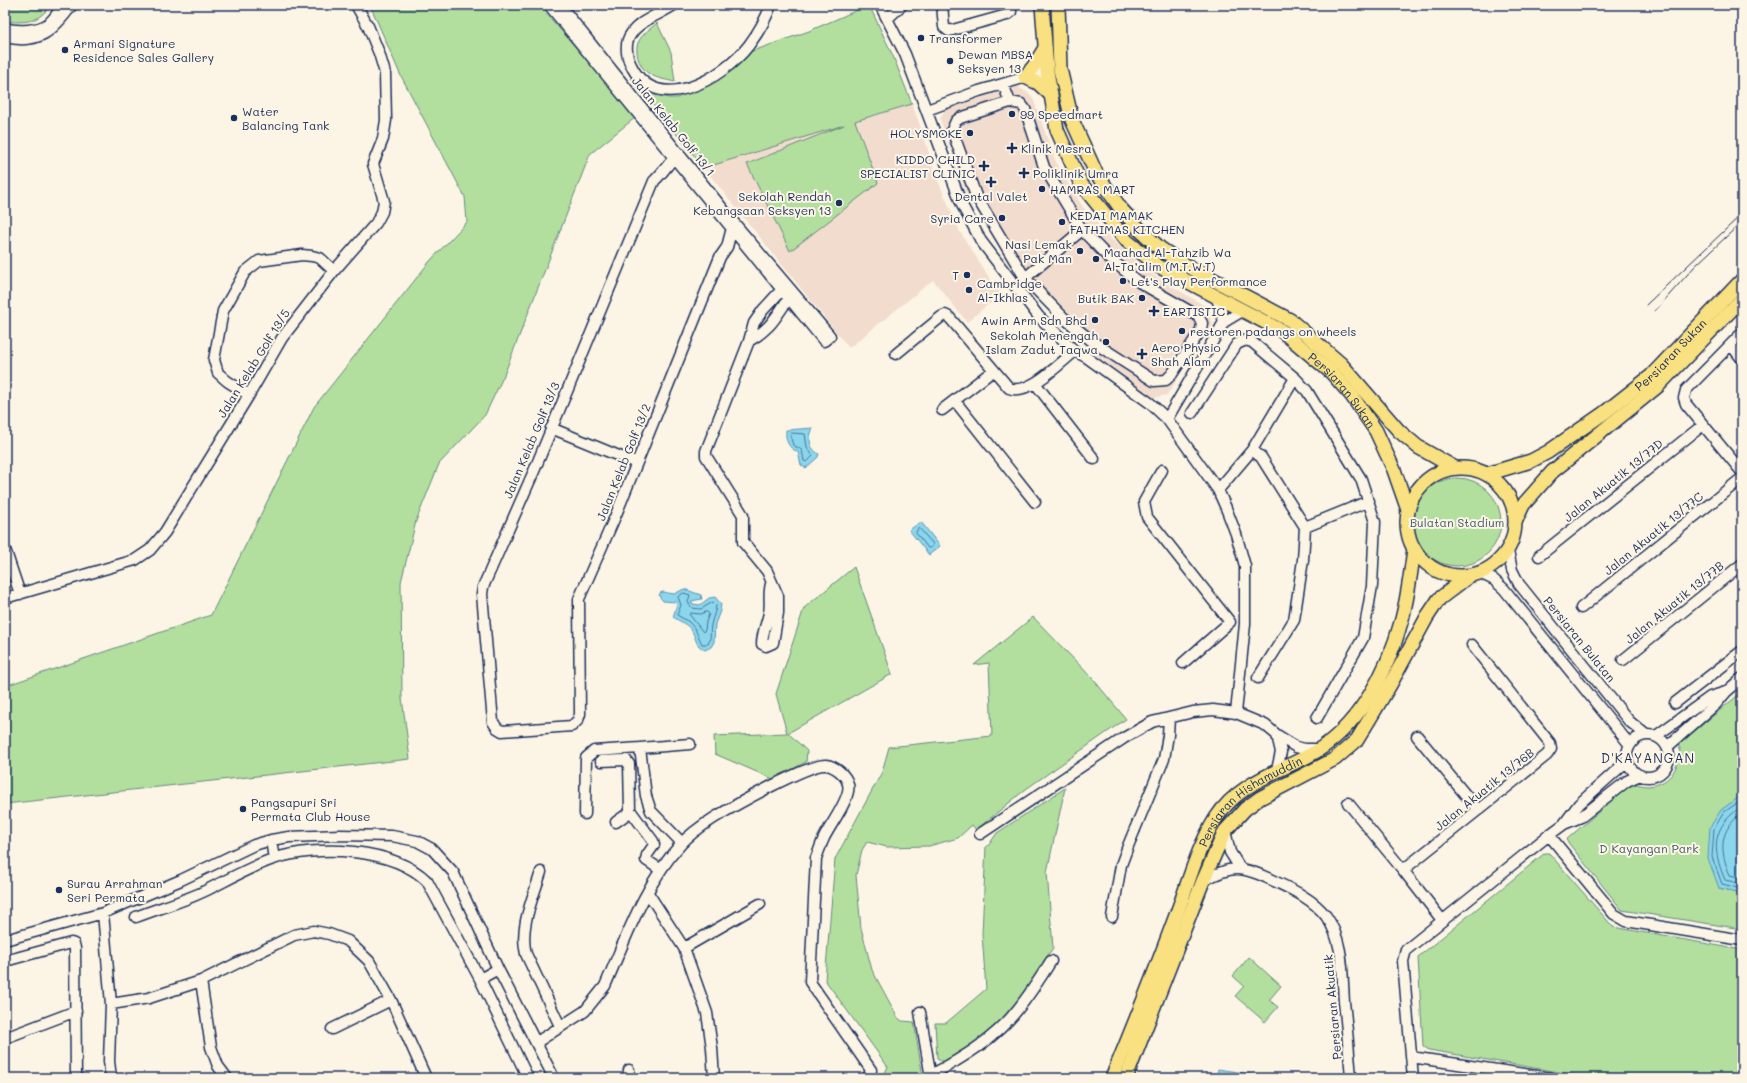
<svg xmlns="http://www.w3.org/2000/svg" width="1747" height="1083" font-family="Mali,sans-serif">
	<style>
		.built { fill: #f2dcce }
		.green { fill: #b2df9e; stroke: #66877e }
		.water { fill: #8bd6ec; stroke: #5e93b3 }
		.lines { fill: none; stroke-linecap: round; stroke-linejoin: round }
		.shore { stroke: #487297; stroke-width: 1 }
		.minor-casing { stroke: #1b2f5e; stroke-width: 13 }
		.major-casing { stroke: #1b2f5e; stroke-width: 16 }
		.minor { stroke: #fcf5e5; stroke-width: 10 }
		.major { stroke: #f9e181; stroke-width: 13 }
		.tram { stroke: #1b2f5e; stroke-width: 1 }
		.poi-dot { fill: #1b2f5e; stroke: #fcf5e5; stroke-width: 1.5 }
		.labels { text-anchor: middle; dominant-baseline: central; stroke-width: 4; stroke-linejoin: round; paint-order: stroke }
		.poi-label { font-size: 12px; fill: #1b2f5e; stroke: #fcf5e5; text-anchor: start }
		.street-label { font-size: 12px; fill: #1b2f5e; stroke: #fcf5e5 }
		.park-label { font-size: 12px; fill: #415b6e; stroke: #fcf5e5 }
		.neighbourhood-label { font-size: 13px; letter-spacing: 1px; fill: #1b2f5e; stroke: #fcf5e5 }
	</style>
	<rect width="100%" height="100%" fill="#fcf5e5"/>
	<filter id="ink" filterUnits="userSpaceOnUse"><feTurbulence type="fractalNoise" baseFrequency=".025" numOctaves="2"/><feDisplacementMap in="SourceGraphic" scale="8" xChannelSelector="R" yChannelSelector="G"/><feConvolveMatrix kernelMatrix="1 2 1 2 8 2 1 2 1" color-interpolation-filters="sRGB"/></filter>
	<g filter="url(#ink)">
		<path class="built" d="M1017 86 1032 96 1058 167 1083 207 1112 240 1155 276 1205 306 1213 324 1167 395 1153 398 1087 348 1019 281 967 195 940 119 945 110Z
			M912 104 923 133 935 174 960 232 994 285 1001 294 967 322 933 280 849 348 704 168Z"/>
		<path class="green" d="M5 5H51C38 23 25 23 5 21Z
			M370 5H539L636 117 590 154 504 375 485 415 439 464 416 521 401 582 402 698 410 759 5 804V686L211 615 314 407 430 261 467 222 465 197 400 74Z
			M869 5 893 56 912 104 855 121 878 183 790 251 747 164 844 125 704 168 637 85 654 95 669 98H677L701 87 747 53 809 31Z
			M657 23 671 52 675 82C658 78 644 77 638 58 637 54 636 48 638 43 641 35 651 28 657 23Z
			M1413 522a44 44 0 1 1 88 0a44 44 0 1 1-88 0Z
			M854 567 892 674 788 733 807 751 806 762 773 779 715 754 714 736 787 733 776 694 804 608Z
			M1033 617 1093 679 1126 719 1026 789 976 830 972 825 958 838 929 846 887 847 867 842 862 850 856 875 861 928 872 970 898 1018 902 1021 914 1022 923 1078H882L888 1067 825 980 835 859 882 772 889 747 992 736 989 663 974 665Z
			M1742 692V795L1721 810 1719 888 1742 893V929L1622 910 1566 840 1632 783C1637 784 1643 786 1648 786 1673 784 1680 765 1680 743Z
			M1065 788 1047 872 1053 948 1043 962 1046 964 1010 1015 972 1046 944 1062 937 1058 935 1023H946L986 989 982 934 986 846H988L997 833Z
			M1545 853H1549L1613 927 1742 950V1078H1593L1429 1050 1423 1046 1418 957Z
			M1249 957 1281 986 1269 1000 1278 1007 1265 1022 1235 996 1244 986 1233 976Z"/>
		<path class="water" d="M813 428C808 439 809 448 819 454L818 457 806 468 801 465 798 452C788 448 785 440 786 430Z
			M921 522 940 546 929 555 909 530Z
			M684 589 701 595 702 599 691 601 693 604 700 605 709 598 715 597 721 604 720 611 715 624 714 642 711 647 705 650C694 645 697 638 691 630 687 624 679 621 673 617L677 604 676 602 663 601 659 596 660 593 663 592 674 594Z
			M1742 795V893L1719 888 1708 858 1710 827 1721 810Z
			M1218 1069 1275 1078H1216Z"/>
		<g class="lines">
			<path class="shore" d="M792 433 805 434 807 447 813 456 807 462 804 461 802 450 793 445 790 435Z
				M919 528 933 544 931 548H928L916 533Z
				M684 593 690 595 688 602 692 608 701 609 713 602 716 605C716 611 713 616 712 621 709 629 712 638 708 644H702L695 629 689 622 677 615 681 605 678 597Z
				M707 612 709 614 706 622 705 630 703 632 689 614 691 613 700 614Z
				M1742 800 1724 812 1714 829 1712 857 1722 884 1742 889
				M1742 806C1712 827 1711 847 1725 880L1742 884
				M1742 813C1719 830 1719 850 1730 875L1742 878"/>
			<g class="minor-casing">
				<path id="minor" d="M549 5 824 341 830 336 735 224 560 5
					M674 5C661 14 640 20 631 34 625 42 626 54 630 63 655 119 724 78 749 45 758 33 766 19 771 5
					M880 5 905 54 962 205 981 241 1039 317 1075 351 1086 357 1150 403 1167 419 1218 490 1226 508 1236 534 1245 566V624L1236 713
					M942 5 944 27 949 31 1007 15 1011 12V5
					M887 19 902 5
					M5 28C17 32 39 31 49 23 55 18 59 11 63 5
					M5 37C39 45 53 31 72 5
					M1003 84 1010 102
					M1010 102 1021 104 1025 109 1044 167 1082 230 1109 258 1139 282 1198 316 1202 323 1201 330 1172 374 1166 380 1154 381 1093 342 1064 318 1025 278 976 196 952 130 956 121 960 118Z
					M927 110 979 91 1047 71
					M679 153C669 162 663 173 654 181L534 471 483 587 482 594 493 722 497 728 502 731 572 726 578 720 580 714 579 599 615 517 720 257 727 247 732 228 735 224
					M1025 278 1082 230
					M1216 296 1221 310 1224 322
					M1742 333 1686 390 1684 398 1686 404 1742 472
					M749 341C775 326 776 314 793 293
					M1731 345 1742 359
					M896 354 941 317 945 315 949 317 1009 388C1029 396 1060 363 1075 351
					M1035 383 1094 459
					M249 395 227 381 218 373 214 360 223 311 245 272 259 261 302 255 312 256 320 258 334 271
					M955 401 1035 502
					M942 410 994 370
					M1192 413 1237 344 1246 340 1252 342 1295 378 1307 391 1361 479 1375 522 1372 586 1363 638 1317 718
					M1167 419 1224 322 1244 310
					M551 428 636 463
					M1252 450 1261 457 1305 527 1303 560 1294 620 1258 678
					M1162 470 1144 502 1147 517 1230 622
					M1218 490 1252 450 1295 378
					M1305 527 1369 501
					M5 549 20 594
					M1508 551 1512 570 1519 584 1629 721 1646 735
					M1539 556 1703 425
					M1482 574 1494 580 1504 589 1630 745
					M771 584C768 593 771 603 769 613 767 623 762 633 762 644L766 646 773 643 778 613V596L767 571 743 542V515L706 456V451L749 341 754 323 763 310 786 285
					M5 598 135 560 150 550 165 532 249 395 282 338 334 271 376 223 382 212 384 201 373 164 383 139 386 120 385 73 379 53 368 26 356 5
					M1581 608 1742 478
					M1623 660 1742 564
					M1183 663 1230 622
					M1675 703 1742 651
					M1277 735 1281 752 1277 770
					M1627 756a21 21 0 1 1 42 0a21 21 0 1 1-42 0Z
					M1417 736 1478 810
					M1656 736 1710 697 1726 692
					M1667 747 1716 704 1726 692 1742 678
					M640 748 690 744
					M601 761 626 760 629 764 630 810 653 841 654 845 647 855 646 860 661 870
					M1348 803 1403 870 1442 920
					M585 814 586 758 594 751 640 748 646 796 651 811 682 843
					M616 822 630 812
					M1564 824 1579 804 1627 761
					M1225 831 1230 852 1240 868
					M980 834 1124 738 1152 722 1193 712 1213 710 1236 713 1265 725 1277 735 1296 747 1305 749H1319
					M1549 835 1614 914 1626 921 1742 940
					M271 840 274 859
					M1403 870 1547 755 1551 749 1550 743 1472 645
					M541 872C533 898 519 927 526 954L560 1026
					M1203 881C1232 864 1243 866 1274 881 1293 890 1313 899 1326 916 1344 941 1342 973 1344 1002 1347 1027 1349 1053 1351 1078
					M648 893 684 948 707 1013 712 1048 714 1078
					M103 913 111 1004 109 1061 111 1078
					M136 917C159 908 185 901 207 890 229 879 250 867 273 859 317 844 393 848 427 881L480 979 528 1078
					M1112 917 1121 865 1128 846 1164 759 1168 735 1169 718
					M5 940 103 913 181 880 254 845 271 840 289 837 340 835 392 836 417 841 432 849 453 872 498 969 554 1078
					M684 948 760 904
					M5 961 71 943 74 944 75 948 76 1078
					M480 979 498 969
					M201 981 211 1047 218 1066 227 1078
					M111 1004 149 998 201 981 294 935 314 931 329 934 348 941 369 961 391 1000 426 1078
					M920 1012 931 1078
					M332 1029 391 1000
					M5 1038 76 1011
					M537 1042 585 1011 605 986C626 938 645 883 681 844 689 835 703 825 714 818 732 807 809 763 826 765 835 766 846 775 848 784 852 797 830 825 824 838 821 844 819 851 816 858L810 982 871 1070 868 1078
					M1411 1057 1551 1078
					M931 1075C963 1058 996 1038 1018 1009 1030 994 1041 977 1051 961
					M628 1078 629 1070
					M1413 1078 1403 961 1406 950 1549 835 1564 824 1581 817 1627 781 1640 775"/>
			</g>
			<g class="major-casing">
				<g id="major">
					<path id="s1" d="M1042 5 1047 71 1057 130 1081 184 1127 241 1158 266 1282 331 1331 372 1352 396 1376 431 1394 470 1408 510"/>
					<path d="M1058 5 1060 69 1072 120 1096 173 1121 209 1141 231 1161 249 1182 263 1290 320 1341 364 1399 431 1418 447 1455 468"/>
					<path d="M1045 48 1034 66 1025 77 1038 83 1050 94"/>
					<circle cx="1461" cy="522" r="54"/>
					<path id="s2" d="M1487 474 1531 461 1548 452 1604 413 1651 376 1742 280"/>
					<path d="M1516 520 1523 505 1552 472 1658 386 1742 299"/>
					<path id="s3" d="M1112 1078C1134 1025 1155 972 1175 918 1188 885 1197 848 1216 818 1237 785 1275 773 1308 756 1358 730 1388 671 1402 619 1408 596 1411 572 1414 549"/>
					<path d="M1126 1078 1203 881 1225 831 1245 809 1260 798 1335 759 1357 740 1390 685 1427 617 1439 599 1469 576"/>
				</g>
			</g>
			<use href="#minor" class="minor"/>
			<use href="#major" class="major"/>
			<path class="tram" d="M1646 305 1742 214
				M1654 312 1695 266 1742 222"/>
		</g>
	</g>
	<g class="poi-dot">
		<circle cx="921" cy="38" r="4"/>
		<circle cx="65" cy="50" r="4"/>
		<circle cx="950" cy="61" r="4"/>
		<circle cx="1012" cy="114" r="4"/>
		<circle cx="234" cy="118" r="4"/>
		<circle cx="970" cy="133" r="4"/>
		<path d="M1010 142h4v4h4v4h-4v4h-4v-4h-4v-4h4z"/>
		<path d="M982 160h4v4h4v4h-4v4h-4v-4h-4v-4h4z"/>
		<path d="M1022 167h4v4h4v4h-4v4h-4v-4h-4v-4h4z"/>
		<path d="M989 176h4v4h4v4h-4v4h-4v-4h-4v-4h4z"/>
		<circle cx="1042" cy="189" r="4"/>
		<circle cx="839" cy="203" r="4"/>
		<circle cx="1002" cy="218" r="4"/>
		<circle cx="1062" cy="222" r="4"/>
		<circle cx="1080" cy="251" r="4"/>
		<circle cx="1096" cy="259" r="4"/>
		<circle cx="967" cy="275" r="4"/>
		<circle cx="1123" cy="281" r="4"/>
		<circle cx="969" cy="290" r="4"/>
		<circle cx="1142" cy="298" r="4"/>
		<path d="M1152 305h4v4h4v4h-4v4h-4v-4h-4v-4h4z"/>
		<circle cx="1095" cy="320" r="4"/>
		<circle cx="1182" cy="331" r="4"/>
		<circle cx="1106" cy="342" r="4"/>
		<path d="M1140 348h4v4h4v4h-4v4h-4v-4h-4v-4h4z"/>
		<circle cx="243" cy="809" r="4"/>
		<circle cx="59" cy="890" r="4"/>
	</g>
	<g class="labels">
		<g class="poi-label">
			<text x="929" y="38">Transformer</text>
			<text x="73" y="43">Armani Signature<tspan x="73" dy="14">Residence Sales Gallery</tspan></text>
			<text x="958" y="54">Dewan MBSA<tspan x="958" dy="14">Seksyen 13</tspan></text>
			<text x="242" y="111">Water<tspan x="242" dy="14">Balancing Tank</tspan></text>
			<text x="1020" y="114">99 Speedmart</text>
			<text x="962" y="133" text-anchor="end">HOLYSMOKE</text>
			<text x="1021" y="148">Klinik Mesra</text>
			<text x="975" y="159" text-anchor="end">KIDDO CHILD<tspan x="975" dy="14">SPECIALIST CLINIC</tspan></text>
			<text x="1033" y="173">Poliklinik Umra</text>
			<text x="1050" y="189">HAMRAS MART</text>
			<text x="831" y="196" text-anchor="end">Sekolah Rendah<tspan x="831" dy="14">Kebangsaan Seksyen 13</tspan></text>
			<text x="991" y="196" text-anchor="middle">Dental Valet</text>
			<text x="1070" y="215">KEDAI MAMAK<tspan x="1070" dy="14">FATHIMAS KITCHEN</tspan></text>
			<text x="994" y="218" text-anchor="end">Syria Care</text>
			<text x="1072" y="244" text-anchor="end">Nasi Lemak<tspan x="1072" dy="14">Pak Man</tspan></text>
			<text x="1104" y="252">Maahad Al-Tahzib Wa<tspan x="1104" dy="14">Al-Ta’alim (M.T.W.T)</tspan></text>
			<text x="959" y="275" text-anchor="end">T</text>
			<text x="1131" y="281">Let's Play Performance</text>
			<text x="977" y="283">Cambridge<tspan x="977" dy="14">Al-Ikhlas</tspan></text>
			<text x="1134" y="298" text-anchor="end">Butik BAK</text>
			<text x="1163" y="311">EARTISTIC</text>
			<text x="1087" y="320" text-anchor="end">Awin Arm Sdn Bhd</text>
			<text x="1190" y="331">restoren padangs on wheels</text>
			<text x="1098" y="335" text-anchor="end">Sekolah Menengah<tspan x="1098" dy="14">Islam Zadut Taqwa</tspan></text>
			<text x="1151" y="347">Aero Physio<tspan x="1151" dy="14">Shah Alam</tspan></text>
			<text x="251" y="802">Pangsapuri Sri<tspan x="251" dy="14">Permata Club House</tspan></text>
			<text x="67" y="883">Surau Arrahman<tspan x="67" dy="14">Seri Permata</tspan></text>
		</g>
		<g class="street-label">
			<text transform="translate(674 126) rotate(51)">Jalan Kelab Golf 13/1</text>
			<text stroke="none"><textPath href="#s2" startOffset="222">Persiaran Sukan</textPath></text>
			<text transform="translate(253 363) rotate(-58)">Jalan Kelab Golf 13/5</text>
			<text stroke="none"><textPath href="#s1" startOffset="523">Persiaran Sukan</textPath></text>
			<text transform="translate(531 440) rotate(-67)">Jalan Kelab Golf 13/3</text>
			<text transform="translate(623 462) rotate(-68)">Jalan Kelab Golf 13/2</text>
			<text transform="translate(1613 480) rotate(-39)">Jalan Akuatik 13/77D</text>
			<text transform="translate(1653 533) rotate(-39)">Jalan Akuatik 13/77C</text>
			<text transform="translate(1674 602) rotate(-39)">Jalan Akuatik 13/77B</text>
			<text transform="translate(1580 639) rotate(51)">Persiaran Bulatan</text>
			<text transform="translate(1484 789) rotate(-39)">Jalan Akuatik 13/76B</text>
			<text stroke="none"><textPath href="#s3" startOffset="317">Persiaran Hishamuddin</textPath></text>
			<text transform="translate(1332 1007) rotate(-95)">Persiaran Akuatik</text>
		</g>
		<g class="park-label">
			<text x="1457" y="522">Bulatan Stadium</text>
			<text x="1649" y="848">D Kayangan Park</text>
		</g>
		<g class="neighbourhood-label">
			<text x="1648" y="757">D'KAYANGAN</text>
		</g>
	</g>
	<rect width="1747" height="1083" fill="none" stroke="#fcf5e5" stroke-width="20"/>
	<rect x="10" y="10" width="1727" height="1063" fill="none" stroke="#1b2f5e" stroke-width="1.5" filter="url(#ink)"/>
</svg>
